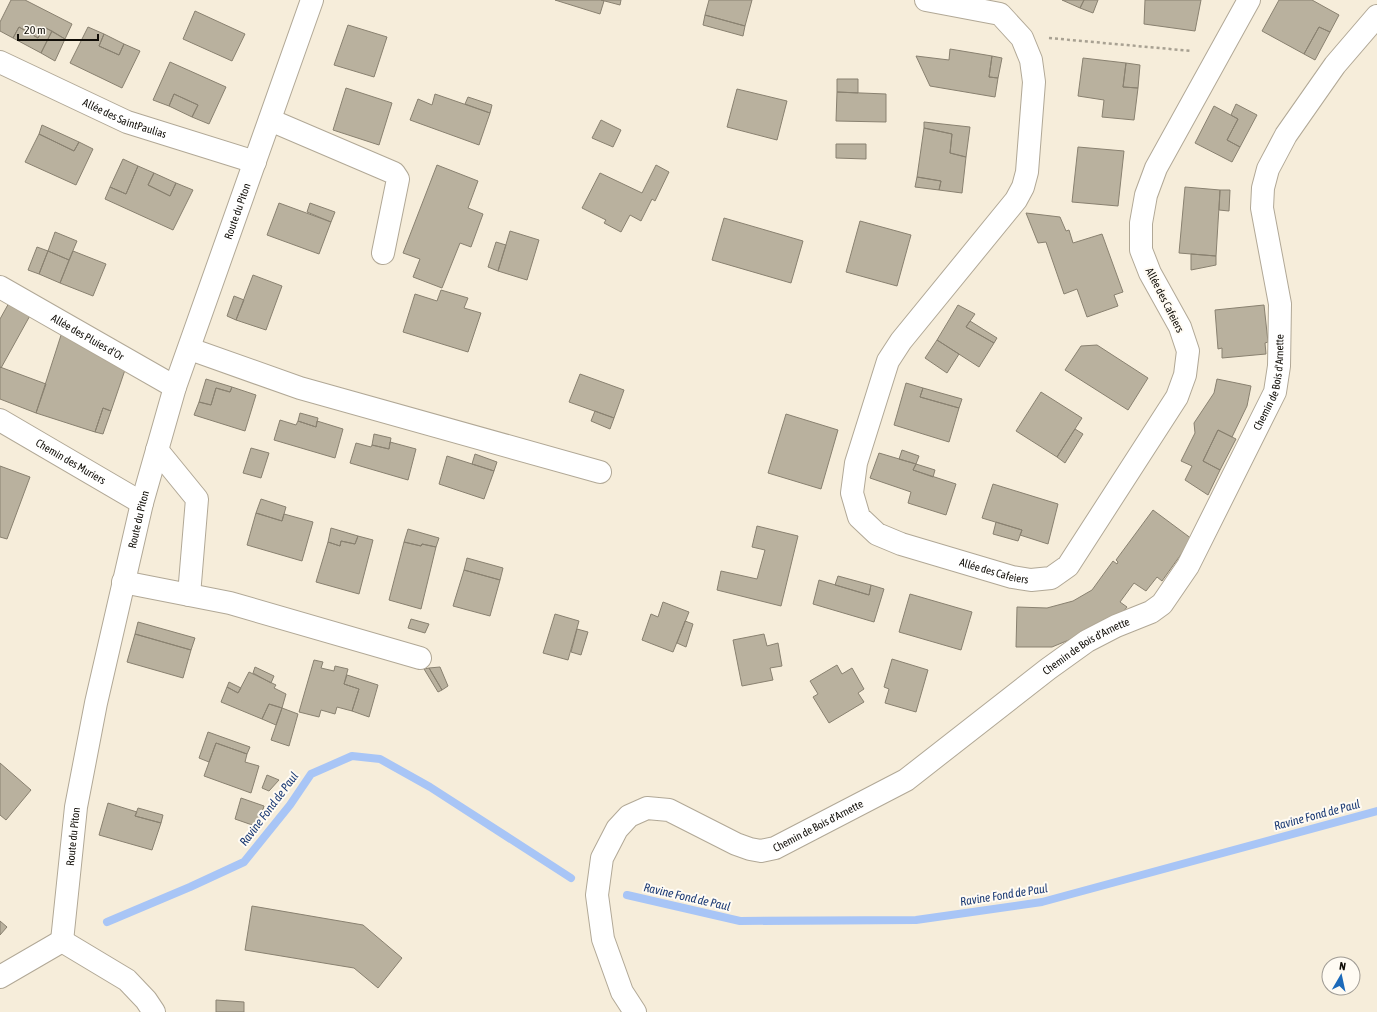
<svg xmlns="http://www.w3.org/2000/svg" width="1377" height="1012" font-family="'Asap Condensed',sans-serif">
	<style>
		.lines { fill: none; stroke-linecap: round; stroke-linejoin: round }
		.stream { stroke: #a8c5f6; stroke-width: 8 }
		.building { fill: #b9b19e; stroke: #898170 }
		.minor-casing { stroke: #b1a896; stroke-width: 24 }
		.path { stroke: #a8a192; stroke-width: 2.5; stroke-dasharray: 3 3; stroke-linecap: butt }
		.minor { stroke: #fff; stroke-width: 22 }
		.labels { text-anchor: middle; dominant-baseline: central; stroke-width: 4; stroke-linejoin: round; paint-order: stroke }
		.street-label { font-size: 11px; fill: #110e08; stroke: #fffbf3 }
		.water-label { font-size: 12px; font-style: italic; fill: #1c3b75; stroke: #fffbf3 }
	</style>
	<rect width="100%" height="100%" fill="#f6edda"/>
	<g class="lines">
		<path class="stream" d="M627 895 740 921 916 920 1042 902 1377 811
			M107 922 190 887 244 862 290 805 311 774 352 756 380 759 430 787 571 878"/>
	</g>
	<path class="building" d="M11 0H25L72 24 65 39 44 27 38 38 19 27 13 38 0 31V22Z
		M555 0H601L604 1 600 14Z
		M601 0H621L620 5Z
		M709 0H752L745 26 705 15Z
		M1062 0H1084L1080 8Z
		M1084 0H1098L1093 13 1080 8Z
		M1145 0H1201L1195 31 1144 24Z
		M1279 0H1312L1339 15 1330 32 1319 27 1304 54 1262 31Z
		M195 11 245 34 232 61 183 39Z
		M705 15 745 26 743 36 703 25Z
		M348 25 387 37 374 77 334 65Z
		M19 27 38 38 44 27 52 31 41 53 13 38Z
		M88 27 104 34 99 46 119 55 124 44 140 51 122 88 70 63Z
		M1319 27 1330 32 1315 60 1304 54Z
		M52 31 65 39 55 61 41 53Z
		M104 34 124 44 119 55 99 46Z
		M950 49 992 56 989 77 998 78 995 97 930 86 916 56 949 60Z
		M992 56 1002 58 998 78 989 77Z
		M1083 58 1126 63 1123 87 1138 88 1134 120 1102 117 1104 100 1078 96Z
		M170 62 226 87 209 124 192 117 198 105 174 94 169 106 153 100Z
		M1126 63 1140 65 1138 88 1123 87Z
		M837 79H858V93L837 92Z
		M346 88 392 103 379 145 333 130Z
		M737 89 787 101 777 140 727 127Z
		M837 92 886 94V122L836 121Z
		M174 94 198 105 192 117 169 106Z
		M435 94 490 113 479 145 410 120 418 99 432 105Z
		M468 97 492 105 490 113 465 104Z
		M1236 104 1257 115 1240 147 1227 140 1238 119 1231 115Z
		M1214 106 1238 119 1227 140 1240 147 1232 162 1195 143Z
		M601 120 621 130 613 147 592 138Z
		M924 122 970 127 966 157 950 153 952 134 924 128Z
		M42 125 79 142 74 151 39 134Z
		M924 128 952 134 950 153 966 157 962 193 939 190 941 181 917 177Z
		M39 134 74 151 79 142 93 149 76 185 25 162Z
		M836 144H866V159L836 158Z
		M1078 147 1124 151 1118 206 1072 202Z
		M123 159 138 166 126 194 110 187Z
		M437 165 478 181 468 208 483 214 471 247 460 243 442 288 413 277 420 259 403 253Z
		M656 165 669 172 655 201 652 199 641 221 630 215 621 232 604 223 606 220 582 208 600 173 642 193Z
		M138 166 154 173 148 185 170 196 176 183 193 190 173 230 105 199 110 187 126 194Z
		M154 173 176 183 170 196 148 185Z
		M917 177 941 181 939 190 915 187Z
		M1185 187 1220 190 1216 256 1179 253Z
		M1220 190H1230L1229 211 1219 210Z
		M279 203 331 222 319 254 267 235Z
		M310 203 335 212 331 222 307 212Z
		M1026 213 1060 217 1066 231 1069 230 1073 243 1102 234 1123 292 1114 295 1118 306 1087 317 1077 289 1064 294 1046 242 1038 243Z
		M724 218 803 241 791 283 712 260Z
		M860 221 911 235 897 286 846 272Z
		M510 231 539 240 527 280 498 271Z
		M55 232 77 241 69 260 48 251Z
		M496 242 506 245 498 271 488 267Z
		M37 247 48 251 39 274 28 270Z
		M48 251 69 260 60 283 39 274Z
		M73 251 106 264 93 296 60 283Z
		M1191 254 1216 256V265L1191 270Z
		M253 275 282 286 266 330 236 320Z
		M441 290 468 298 464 308 481 313 468 352 403 332 415 294 437 301Z
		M234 296 244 300 236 320 227 316Z
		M10 301 32 312 1 368 0 367V319Z
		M958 305 975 314 966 327 994 343 979 367 937 340Z
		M1264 305 1268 342 1265 343 1266 354 1222 358V348L1218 349 1215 310Z
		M970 321 997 338 994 343 966 327Z
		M63 329 127 364 111 411 103 408 95 432 36 413Z
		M937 340 959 354 947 373 925 358Z
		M1097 345 1148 378 1128 410 1065 370 1081 346Z
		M0 367 46 384 36 413 0 399Z
		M580 374 624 390 614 418 569 402Z
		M206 379 232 387 230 392 216 388 211 405 199 402Z
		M1217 379 1251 386 1247 406 1232 437 1218 430 1203 461 1220 470 1208 495 1185 480 1192 466 1181 461 1195 433 1194 423 1214 393Z
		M906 383 923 388 920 397 959 408 949 442 894 425Z
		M232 387 256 395 245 431 194 415 199 402 211 405 216 388 230 392Z
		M923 388 962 399 959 408 920 397Z
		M1041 392 1082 418 1057 457 1016 431Z
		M103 408 111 411 103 434 95 432Z
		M595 411 614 418 610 429 591 421Z
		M300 413 318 418 316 427 298 421Z
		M786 414 838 430 821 489 768 473Z
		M280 420 296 425 298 421 316 427 317 421 343 429 335 458 274 440Z
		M1075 429 1083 434 1065 463 1057 457Z
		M1218 430 1236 439 1220 470 1203 461Z
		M374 434 391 438 389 449 372 445Z
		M390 442 416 449 408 480 350 463 356 443 371 447 372 445 389 449Z
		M251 448 269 453 261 478 243 473Z
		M902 450 919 456 916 464 899 459Z
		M879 453 916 464 913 470 956 484 946 515 908 503 911 492 870 478Z
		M475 454 497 462 494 471 472 464Z
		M447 456 494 471 484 499 439 484Z
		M916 464 935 470 933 477 913 470Z
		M0 466 30 477 7 539 0 537Z
		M993 484 1058 504 1048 544 1020 535 1022 530 982 518Z
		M261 499 286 507 282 521 256 513Z
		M1153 510 1192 539 1162 581 1157 577 1146 591 1134 583 1120 602 1127 607 1117 620 1052 647H1016L1017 607 1047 608 1073 601 1092 590 1113 561 1117 564 1118 562 1116 560Z
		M256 513 282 521 284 514 313 522 302 561 247 545Z
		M996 522 1022 530 1018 541 993 534Z
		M757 526 798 536 781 606 717 590 721 571 757 579 765 550 752 547Z
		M331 528 358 536 355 544 341 541 340 546 328 542Z
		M408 529 439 538 436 547 422 544 421 546 404 542Z
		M358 536 373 540 359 594 316 582 328 542 340 546 341 541 355 544Z
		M404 542 421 546 422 544 436 547 421 609 389 600Z
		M467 558 503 568 500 580 464 570Z
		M464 570 500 580 490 616 453 606Z
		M838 576 871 585 869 595 835 585Z
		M819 580 869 595 871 585 884 589 874 622 813 604Z
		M910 594 972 612 961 650 899 632Z
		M663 602 689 612 673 652 642 640 651 614 658 617Z
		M555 614 579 621 568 660 543 653Z
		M411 619 429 624 425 633 408 628Z
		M685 621 693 624 686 647 677 643Z
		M138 622 195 638 191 650 135 634Z
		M577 629 588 632 581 655 571 652Z
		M135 634 191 650 183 678 127 662Z
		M764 634 767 646 778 643 782 666 770 668 773 680 742 686 733 640Z
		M892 659 928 670 916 712 885 703 889 689 884 687Z
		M314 660 323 662 321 668 334 671 335 666 348 669 344 684 359 689 352 711 337 707 335 714 321 710 319 717 299 712Z
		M837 665 842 674 852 668 864 689 858 693 864 702 829 723 813 697 818 694 810 681Z
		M255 667 274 676 271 683 253 673Z
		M440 667 448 686 442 690 429 668Z
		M429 668 442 690 438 692 424 669Z
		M249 672 276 685 274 688 286 694 282 708 269 704 262 719 221 702 227 687 238 693Z
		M347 675 378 685 369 717 352 711 359 689 344 684Z
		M229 682 241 688 238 693 227 687Z
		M269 704 282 708 276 725 262 719Z
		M282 708 298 714 289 746 271 740Z
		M208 732 250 747 247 754 216 743 209 762 199 758Z
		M216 743 247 754 245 762 259 766 251 793 204 776Z
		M0 763 31 790 6 820 0 815Z
		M267 775 279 780 269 791 262 788Z
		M241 798 264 806 258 827 235 819Z
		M108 803 137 812 135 816 161 823 152 850 99 835Z
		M138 808 163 815 161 823 135 816Z
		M252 906 363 925 402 958 378 988 354 968 245 950Z
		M0 921 7 927 0 935Z
		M216 1000 244 1002V1012H216Z"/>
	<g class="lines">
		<g class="minor-casing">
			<g id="minor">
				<path id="s1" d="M926 0 1000 14 1022 38 1031 60 1034 82 1027 172 1023 187 1016 200 901 341 888 361 856 463 852 493 859 517 877 534 901 544 1012 577 1031 580 1051 578 1068 566 1177 397 1185 375 1188 351 1180 327 1150 273 1141 250V223L1146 195 1156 168 1249 0"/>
				<path id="s2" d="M0 62 127 122 255 162"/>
				<path d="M270 120 394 173 398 179 383 253"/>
				<path id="s3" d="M0 287 175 387"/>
				<path d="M190 349 300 388 600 472"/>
				<path id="s4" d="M0 420 142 503"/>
				<path d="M157 450 197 499 189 595"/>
				<path d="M123 582 230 603 420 658"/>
				<path id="s5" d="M62 941 76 807 96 703 142 503 175 387 312 0"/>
				<path d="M62 941 127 980 146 1000 154 1012"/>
				<path d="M0 977 62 941"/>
				<path id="s6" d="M635 1012 622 992 603 939 597 895 602 858 617 829 629 816 647 808 669 810 736 844 750 849 761 851 775 848 906 780 1048 669 1087 641 1116 626 1151 612 1162 604 1188 566 1275 392 1279 366 1280 304 1262 208 1263 188 1268 169 1286 135 1335 65 1377 16"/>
			</g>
		</g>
		<path class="path" d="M1049 38 1192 51"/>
		<use href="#minor" class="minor"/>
	</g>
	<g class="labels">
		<g class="street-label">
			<text stroke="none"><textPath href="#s2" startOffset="137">Allée des SaintPaulias</textPath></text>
			<text stroke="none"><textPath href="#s5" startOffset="753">Route du Piton</textPath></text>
			<text transform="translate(1165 300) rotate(63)">Allée des Cafeiers</text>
			<text stroke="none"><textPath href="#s3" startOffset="101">Allée des Pluies d'Or</textPath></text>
			<text stroke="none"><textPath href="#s6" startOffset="1078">Chemin de Bois d'Arnette</textPath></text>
			<text stroke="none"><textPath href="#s4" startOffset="82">Chemin des Muriers</textPath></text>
			<text stroke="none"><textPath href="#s5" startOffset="429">Route du Piton</textPath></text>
			<text stroke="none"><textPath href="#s1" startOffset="790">Allée des Cafeiers</textPath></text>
			<text stroke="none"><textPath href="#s6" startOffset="742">Chemin de Bois d'Arnette</textPath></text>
			<text stroke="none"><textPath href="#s6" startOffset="418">Chemin de Bois d'Arnette</textPath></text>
			<text stroke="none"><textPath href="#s5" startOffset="105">Route du Piton</textPath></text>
		</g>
		<g class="water-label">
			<text transform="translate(269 809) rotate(-53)">Ravine Fond de Paul</text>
			<text transform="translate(1317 815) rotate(-15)">Ravine Fond de Paul</text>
			<text transform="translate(1004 895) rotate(-9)">Ravine Fond de Paul</text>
			<text transform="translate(687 897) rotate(13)">Ravine Fond de Paul</text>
		</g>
	</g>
	<g transform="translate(1341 976) rotate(9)"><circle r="19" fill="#fffbf3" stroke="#a09c95"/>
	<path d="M0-3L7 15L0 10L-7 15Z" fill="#1d6ab9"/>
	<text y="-6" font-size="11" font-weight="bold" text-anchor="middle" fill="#110e08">N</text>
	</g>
	<path d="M18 34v6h80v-6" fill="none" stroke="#110e08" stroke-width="2"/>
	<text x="24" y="34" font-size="12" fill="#110e08" stroke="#fffbf3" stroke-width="3" paint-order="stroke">20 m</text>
</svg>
